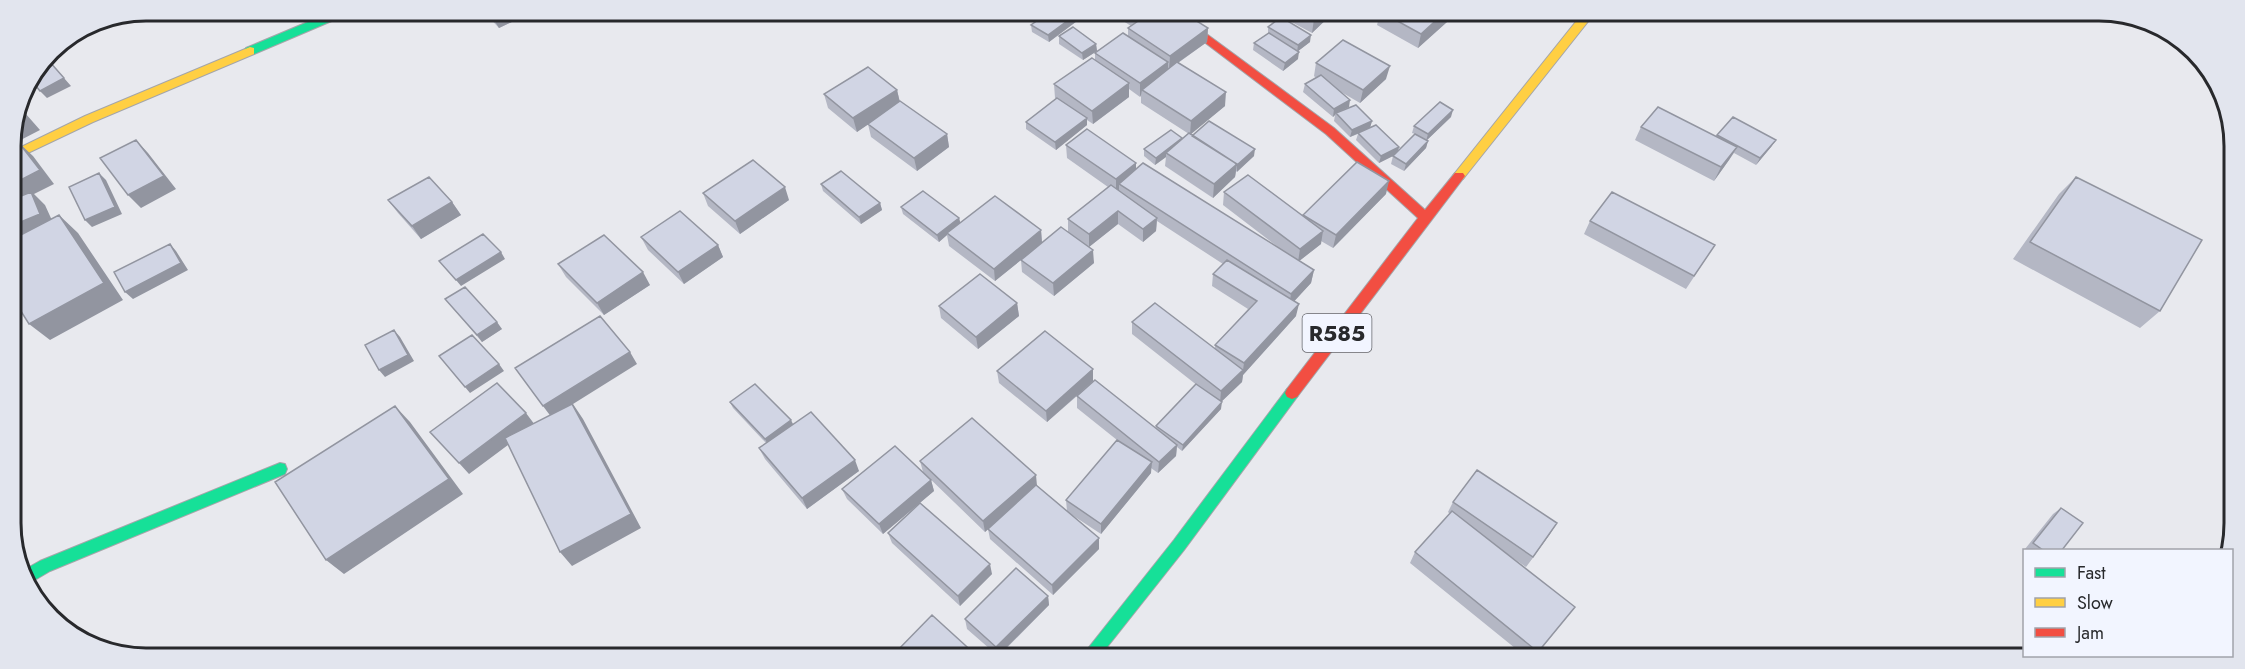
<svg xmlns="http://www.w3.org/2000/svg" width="2245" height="669" font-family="Jost,sans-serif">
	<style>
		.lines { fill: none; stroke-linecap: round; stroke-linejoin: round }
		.fast-casing { stroke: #a4a5a9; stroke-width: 2 }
		.slow-casing { stroke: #a4a5a9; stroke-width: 2 }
		.jam-casing { stroke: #a4a5a9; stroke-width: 2 }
		.fast { fill: #16e098; fill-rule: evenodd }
		.slow { fill: #ffcf43; fill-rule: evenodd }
		.jam { fill: #f24e42; fill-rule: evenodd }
		.wall { fill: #b4b7c4 }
		.shaded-wall { fill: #9295a0 }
		.building { fill: #d1d5e4; stroke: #9295a0; stroke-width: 1.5 }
		.labels { text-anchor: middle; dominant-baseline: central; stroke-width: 4.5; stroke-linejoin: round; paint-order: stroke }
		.shield { fill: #f2f5ff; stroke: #65666b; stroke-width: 1.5 }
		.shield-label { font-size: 22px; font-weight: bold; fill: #28292c }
		.rim { fill: none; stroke: #28292c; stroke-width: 3 }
	</style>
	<rect width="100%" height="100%" fill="#e8e9ee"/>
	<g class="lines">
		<g class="fast-casing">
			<path id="fast" d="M334 11H349L348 14 254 54H246L244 51 246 48Z
				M1292 387 1297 389 1299 393 1297 397 1184 550 1100 656H1082L1174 540 1287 389Z
				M280 463 285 464 287 469 285 474 50 571 33 581 31 582 24 570 40 561Z"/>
		</g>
		<g class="slow-casing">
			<path id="slow" d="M1582 14H1594L1463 179H1455L1453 176 1455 173Z
				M250 47 254 48V54L93 122 11 161V152L85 116Z"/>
		</g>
		<g class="jam-casing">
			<path id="jam" d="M1166 13H1178L1334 128 1425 210 1455 173H1463L1465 176 1297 397 1292 399 1287 397 1285 393 1287 389 1418 218 1326 134Z"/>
		</g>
		<use href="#fast" class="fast"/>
		<use href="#slow" class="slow"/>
		<use href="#jam" class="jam"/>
	</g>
	<path class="wall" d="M483 11H527L529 14 499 28Z
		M1117 13H1184L1208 28 1207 42 1178 63 1225 106 1190 134 1254 156 1236 172 1235 177 1213 198 1165 166 1166 157 1155 165 1144 156V149L1182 139 1189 134 1141 103V95L1140 97 1129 89V97L1093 124 1087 120V125L1056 150 1026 129V122L1057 99 1055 98 1054 84 1095 60V53L1128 36V28L1131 26 1117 17Z
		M1274 13H1333L1312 33 1284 18 1310 42 1298 51V59L1283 71 1253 50 1254 43 1268 33V27L1281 17Z
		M1380 13H1449L1447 22 1418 48 1377 25Z
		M1081 18 1049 42 1032 32 1031 25Z
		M1059 36 1096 44 1097 51 1083 60 1059 44Z
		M1316 63 1386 79 1360 103 1341 92 1349 107 1372 121 1370 127 1399 147 1398 152 1415 134 1412 133 1414 126 1451 117 1427 140 1428 141 1426 148 1404 171 1391 164 1393 156 1379 163 1356 140 1358 134 1350 137 1334 121 1335 115 1333 117 1303 92 1305 84 1316 78 1314 76Z
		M897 90 900 102 947 134 949 147 917 171 871 137 868 124 857 132 828 108 824 94Z
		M1641 127 1716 136 1717 135 1776 140 1771 147 1756 165 1734 153 1714 181 1635 140Z
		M1066 145 1136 163V169L1278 247 1223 205 1224 192 1303 216 1386 194 1333 248 1321 241V244L1299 261 1314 270 1311 283 1294 301 1296 316 1243 375 1242 382 1221 402V409L1182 451 1177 447 1176 456 1158 473 1151 468V473L1101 534 1069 513 1099 549 1053 595 990 539 988 529 985 532 923 472 920 461 1037 486 1067 511 1066 500 1117 440 1077 408V396L1047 422 999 383 997 371 1093 369V381L1156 428V426L1198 386 1132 334V322L1215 348V345L1248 309 1212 286 1213 274 1223 264 1157 221 1156 231 1143 242 1118 224 1089 247 1094 263 1054 296 1022 272 1021 260 995 281 949 246 947 235 939 242 903 214 901 207 959 218 960 223 1041 230 1042 243 1068 232V219L1108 187 1067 158Z
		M2076 177 2160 311 2140 328 2013 259 2059 194Z
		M821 184 880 203 882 210 861 224 823 191Z
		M703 193 789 200 740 234 708 206Z
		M388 200 452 202 461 215 421 239 398 213Z
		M1590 221 1715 245 1686 289 1584 234Z
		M641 237 718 245 723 257 684 284 648 250Z
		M558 264 650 285 604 315 566 277Z
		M445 299 502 329 482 342Z
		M1017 303 1019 316 978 349 941 318 939 306Z
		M730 402 793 424 859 471 807 509 765 459 759 448 766 443 733 408Z
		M931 480 934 491 883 534 847 499 842 489Z
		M1453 502 1550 534 1526 567 1500 549 1575 607 1535 657H1526L1410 563 1415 552 1450 514 1448 512Z
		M2061 508 2062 550H2027L2025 549 2053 514Z
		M888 533 992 574 960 606 892 543Z
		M1048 596 1049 605 999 656H998L967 629 965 619Z"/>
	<path class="shaded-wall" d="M498 11H527L529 14 499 28 491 15Z
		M1078 13H1081V18L1049 42 1048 35Z
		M1321 13H1333L1312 33 1314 19Z
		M1444 13H1449L1447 22 1418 48 1421 34Z
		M98 20 104 28 49 53 51 50 95 21Z
		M1208 28 1207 42 1169 69 1170 56Z
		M1311 35 1310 42 1297 52 1298 45Z
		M1096 44 1097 51 1083 60 1082 53Z
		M1299 52 1298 59 1283 71 1285 63Z
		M49 61 71 86 47 98 40 91Z
		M1168 62V76L1142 90 1141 95 1140 97V83Z
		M1390 66 1386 79 1360 103 1363 90Z
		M1129 83V97L1093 124 1092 111Z
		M897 90 900 103 857 132 853 118Z
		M1226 92 1225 106 1190 135 1191 121Z
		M1350 100 1349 107 1336 113 1335 115 1333 117 1334 109Z
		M18 105 40 130 11 145V138Z
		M1453 110 1451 117 1426 141 1428 134Z
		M1087 118V125L1056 150 1055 142Z
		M1372 121 1370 128 1350 137 1352 130Z
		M947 134 949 147 917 171 914 158Z
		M1182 138 1169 155 1166 153V157L1155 165 1156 158Z
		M136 140 148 153 176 189 141 208 128 195Z
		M1776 140 1771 147 1756 165 1760 158Z
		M1428 141 1426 148 1404 171 1406 164Z
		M19 143 33 156 54 184 34 194 45 205 55 227 11 246V185Z
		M1399 147 1397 154 1379 163 1381 156Z
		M1737 147 1729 160 1714 181 1721 167Z
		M1255 149 1254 156 1237 172V165Z
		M1136 163V176L1119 184V190L1116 193V179Z
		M1237 164 1235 177 1213 198 1214 184Z
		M99 173 106 180 122 214 92 227 85 220Z
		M1389 181 1386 194 1333 248 1336 235Z
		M785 187 789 200 740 234 735 221Z
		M452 202 461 215 421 239 412 226Z
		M880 203 882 210 861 224 859 217Z
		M1118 211V224L1089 247V234Z
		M59 215 78 233 123 300 50 340 29 324Z
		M959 218 961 225 947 233V235L939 242 937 235Z
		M1157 218 1156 231 1143 242V229Z
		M1041 230 1042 243 995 281 994 269Z
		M1323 231 1321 244 1298 262 1300 249Z
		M170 244 176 251 188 270 133 299 125 292Z
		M718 245 723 257 684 284 678 272Z
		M1093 250 1094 263 1054 296 1053 283Z
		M501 252 505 259 461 286 456 280Z
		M1314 270 1311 283 1289 307 1291 294Z
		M643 272 650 285 604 315 597 303Z
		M1017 303 1019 316 978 349 976 337Z
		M1299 304 1296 316 1243 375 1242 382 1220 403 1221 391 1243 370 1244 363Z
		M497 322 502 329 482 342 477 335Z
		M394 330 400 337 414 361 385 377 379 370Z
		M630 352 637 364 573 404 583 419 641 528 572 566 560 552 552 418 543 406Z
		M499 364 504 371 470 393 465 387Z
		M1093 369V381L1047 422 1046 411Z
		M1222 402 1221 409 1182 451 1183 445Z
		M395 406 410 422 463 494 344 574 326 560Z
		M526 413 535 425 469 474 459 463Z
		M791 420 794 426 768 445 765 439Z
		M1177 445 1176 456 1158 473 1159 462Z
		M855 460 859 471 807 509 802 498Z
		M1152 462 1151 473 1101 534V524Z
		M1036 475 1037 486 985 532 983 521Z
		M931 480 934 491 883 534 879 524Z
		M1557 523 1550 534 1526 567 1533 557Z
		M1099 538V549L1053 595 1052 585Z
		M990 564 992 574 960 606 958 596Z
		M1048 596 1049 605 998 656 996 647Z"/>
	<path class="building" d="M488 11H498L491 15Z
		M1048 13H1078L1048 35 1031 25Z
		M1123 13H1148L1136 21Z
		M1150 13H1184L1208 28 1170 56 1128 28Z
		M1302 13H1321L1314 19Z
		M1383 13H1444L1421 34Z
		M1281 17 1311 35 1298 45 1268 27Z
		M1073 27 1096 44 1082 53 1059 36Z
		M1123 33 1168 62 1140 83 1095 53Z
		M1269 33 1299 52 1285 63 1254 43Z
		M1343 40 1390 66 1363 90 1316 63Z
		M1092 58 1129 83 1092 111 1054 84Z
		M49 61 64 78 40 91 31 80 41 65Z
		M1177 62 1226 92 1191 121 1142 90Z
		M868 67 897 90 853 118 824 94Z
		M1321 75 1350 100 1334 109 1305 84Z
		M1057 98 1087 118 1055 142 1026 122Z
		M900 101 947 134 914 158 868 124Z
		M1440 102 1453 110 1428 134 1414 126Z
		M1356 105 1372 121 1352 130 1336 113Z
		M18 107 26 117 14 123Z
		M1658 107 1737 147 1721 167 1641 127Z
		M1733 117 1776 140 1760 158 1717 135Z
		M1209 121 1255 149 1237 165 1236 164H1237L1192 136Z
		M1376 125 1399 147 1381 156 1358 133Z
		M1087 129 1136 163 1116 179 1066 145Z
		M1171 130 1182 138 1156 158 1144 149Z
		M1189 133 1237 164 1214 184 1166 153Z
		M1415 134 1428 141 1406 164 1393 156Z
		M136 140 164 176 128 195 100 158Z
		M19 143 40 170 11 185V147Z
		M753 160 785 187 735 221 703 193Z
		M1357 162 1389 181 1336 235 1303 215Z
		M1143 163 1314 270 1291 294 1119 184Z
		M841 171 880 203 859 217 821 184Z
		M99 173 115 207 85 220 69 187Z
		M1248 175 1323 231 1300 249 1224 192Z
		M429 177 452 202 412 226 388 200Z
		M2076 177 2202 240 2160 311 2030 242Z
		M1111 185 1157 218 1143 229 1118 211 1089 234 1068 219Z
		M923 191 959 218 937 235 901 207Z
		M31 192 40 214 11 226V200Z
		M1612 192 1715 245 1694 276 1590 221Z
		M995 196 1041 230 994 269 947 233Z
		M680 211 718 245 678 272 641 237Z
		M59 215 104 283 29 324 12 297 11 240Z
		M1061 227 1093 250 1053 283 1021 260Z
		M483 234 501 252 456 280 439 261Z
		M604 235 643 272 597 303 558 264Z
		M170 244 181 263 125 292 114 272Z
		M1227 260 1299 304 1244 363 1215 345 1257 301 1213 274Z
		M980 274 1017 303 976 337 939 306Z
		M465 287 497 322 477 335 445 299Z
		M1155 303 1243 370 1221 391 1132 322Z
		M600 316 630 352 543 406 515 368Z
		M394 330 408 355 379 370 365 345Z
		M1045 331 1093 369 1046 411 997 371Z
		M472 335 499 364 465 387 439 356Z
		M1095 380 1177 445 1159 462 1077 396Z
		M497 383 526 413 459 463 430 432Z
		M755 384 791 420 765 439 730 402Z
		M1196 384 1222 402 1183 445 1156 426Z
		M572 404 631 514 560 552 505 438Z
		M395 406 449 479 326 560 275 482Z
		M811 412 855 460 802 498 759 448Z
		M972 418 1036 475 983 521 920 461Z
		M1117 440 1152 462 1101 524 1066 500Z
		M895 446 931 480 879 524 842 489Z
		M1477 470 1557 523 1533 557 1453 502Z
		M1036 485 1099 538 1052 585 988 529Z
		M920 503 990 564 958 596 888 533Z
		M2061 508 2083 523 2062 550H2043L2033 543Z
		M1452 511 1575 607 1538 652 1415 552Z
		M1016 568 1048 596 996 647 965 619Z
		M932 615 977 656H892Z"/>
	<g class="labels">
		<rect class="shield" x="1302.5" y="314" width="69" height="38" rx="4.5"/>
		<g class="shield-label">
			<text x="1337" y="333">R585</text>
		</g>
	</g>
	<path d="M0 0H2245V669H0ZM146 21H2099A125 125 0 0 1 2224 146V523A125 125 0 0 1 2099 648H146A125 125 0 0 1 21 523V146A125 125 0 0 1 146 21Z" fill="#e2e5ee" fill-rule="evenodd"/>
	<path class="rim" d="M146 21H2099A125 125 0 0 1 2224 146V523A125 125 0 0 1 2099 648H146A125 125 0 0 1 21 523V146A125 125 0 0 1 146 21Z"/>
	<rect x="2023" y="549" width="210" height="108" fill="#f2f5ff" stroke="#a1a3ab" stroke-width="1.5"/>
	<rect x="2035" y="568" width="30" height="9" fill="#16e098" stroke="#a1a3ab" stroke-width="1.5"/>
	<text x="2077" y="579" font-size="18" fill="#28292c">Fast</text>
	<rect x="2035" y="598" width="30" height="9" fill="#ffcf43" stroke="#a1a3ab" stroke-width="1.5"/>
	<text x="2077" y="609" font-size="18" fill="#28292c">Slow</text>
	<rect x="2035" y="628" width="30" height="9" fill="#f24e42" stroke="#a1a3ab" stroke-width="1.5"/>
	<text x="2077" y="639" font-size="18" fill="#28292c">Jam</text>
</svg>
